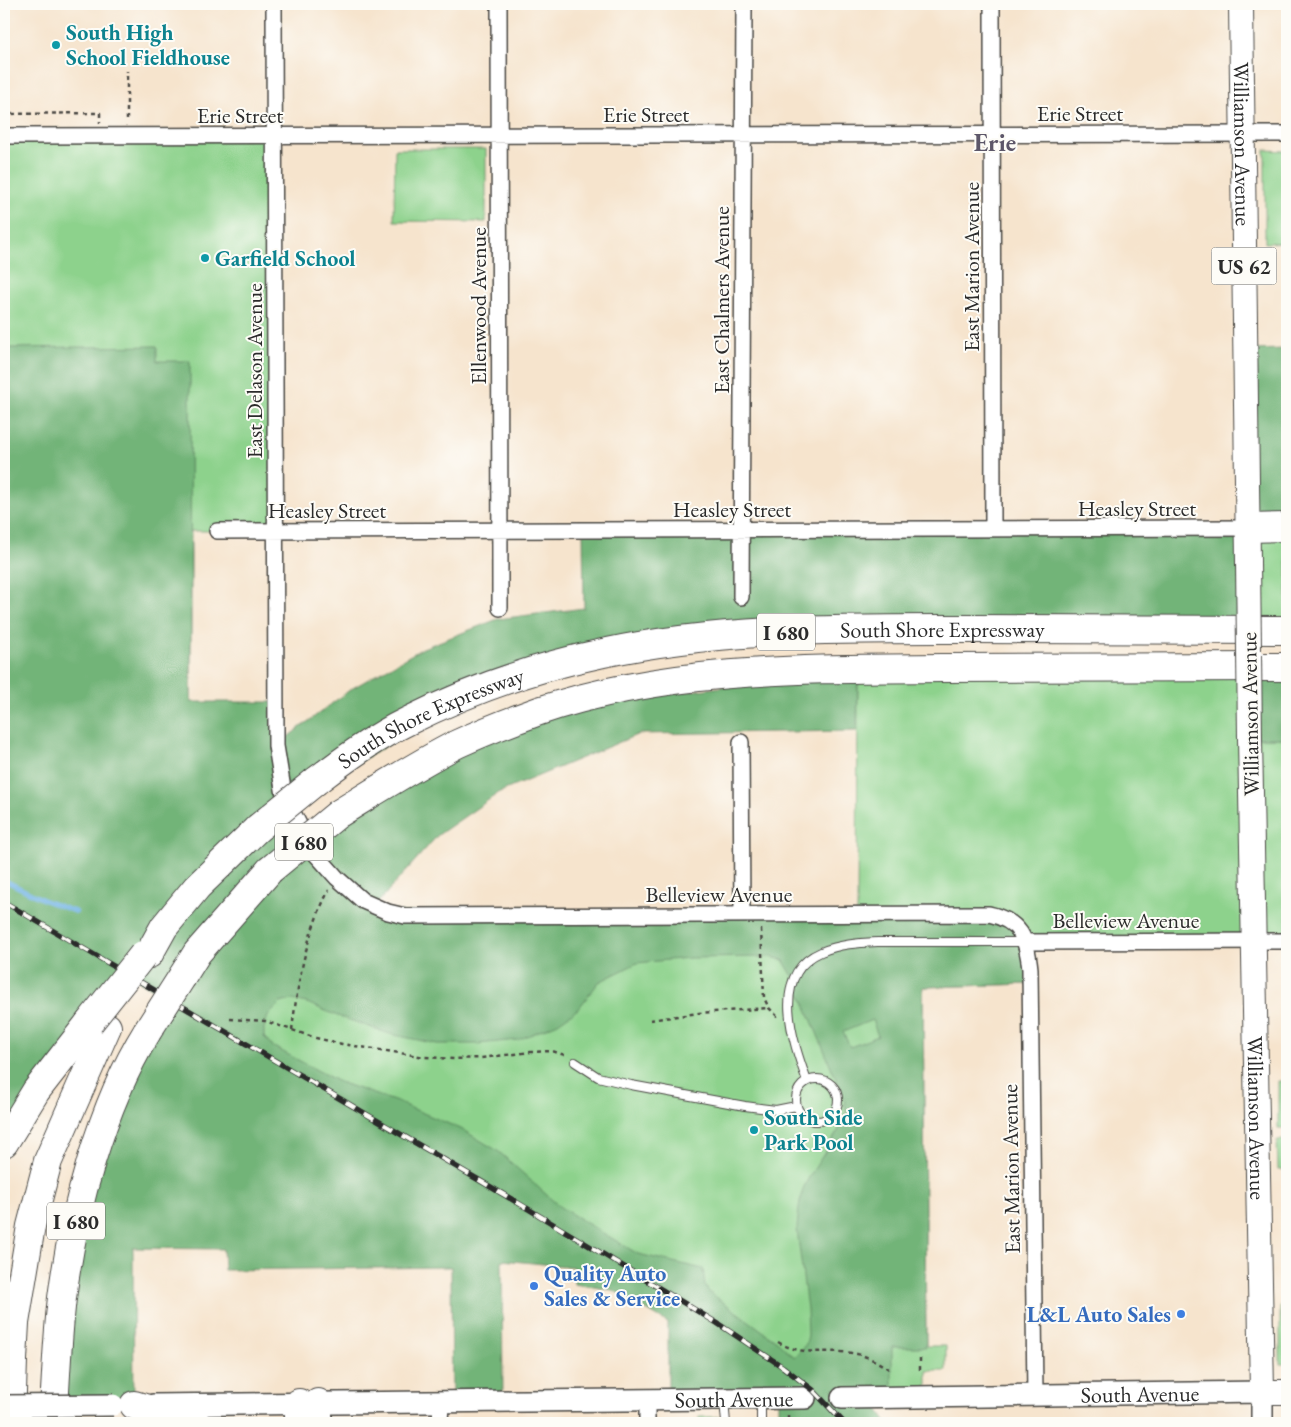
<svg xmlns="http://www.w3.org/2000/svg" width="1291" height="1427" font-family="'EB Garamond',serif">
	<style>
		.green { fill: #8dd28c; stroke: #5c7e5c }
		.forest { fill: #72b478; stroke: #4e7052; fill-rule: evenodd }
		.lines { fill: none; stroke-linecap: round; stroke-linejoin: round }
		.stream { stroke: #6fb3e5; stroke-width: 4.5 }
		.lane-casing { stroke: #494743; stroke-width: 10 }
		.street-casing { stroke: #494743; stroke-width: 18 }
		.secondary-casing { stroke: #494743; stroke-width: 24 }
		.primary-casing { stroke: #494743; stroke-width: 26 }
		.highway-casing { stroke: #494743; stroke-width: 30 }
		.path { stroke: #494743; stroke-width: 2.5; stroke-dasharray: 4 4; stroke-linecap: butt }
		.lane { stroke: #fff; stroke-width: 8 }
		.street { stroke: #fff; stroke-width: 15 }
		.secondary { stroke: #fff; stroke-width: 21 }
		.primary { stroke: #fff; stroke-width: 24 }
		.highway { stroke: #fff; stroke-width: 28 }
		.rail-casing { stroke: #2b2b2b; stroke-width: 5.5 }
		.rail { stroke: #fdfcf7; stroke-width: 4; stroke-dasharray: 11; stroke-linecap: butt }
		.secondary-bridge-casing { stroke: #494743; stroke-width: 24; stroke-linecap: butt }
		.primary-bridge-casing { stroke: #494743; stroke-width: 26; stroke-linecap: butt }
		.highway-bridge-casing { stroke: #494743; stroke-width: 30; stroke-linecap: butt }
		.secondary-bridge { stroke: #fff; stroke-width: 21 }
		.primary-bridge { stroke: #fff; stroke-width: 24 }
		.highway-bridge { stroke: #fff; stroke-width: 28 }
		.culture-dot { fill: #0f9aa8; stroke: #fdfcf7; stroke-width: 2 }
		.shop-dot { fill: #3f7fe0; stroke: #fdfcf7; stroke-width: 2 }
		.labels { text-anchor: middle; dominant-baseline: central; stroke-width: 4; stroke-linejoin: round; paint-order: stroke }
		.shield { fill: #fdfcf7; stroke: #6a6a68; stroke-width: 1 }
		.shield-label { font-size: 21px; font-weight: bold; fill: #2b2b2b }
		.culture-label { font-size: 22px; font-weight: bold; fill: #0d838f; stroke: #fdfcf7; text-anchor: start }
		.street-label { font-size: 22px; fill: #2b2b2b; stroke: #fdfcf7 }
		.shop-label { font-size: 22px; font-weight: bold; fill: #366cbe; stroke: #fdfcf7; text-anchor: start }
		.quarter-label { font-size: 25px; font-weight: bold; fill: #5d5769; stroke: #fdfcf7 }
	</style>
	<rect width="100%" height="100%" fill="#fdfcf7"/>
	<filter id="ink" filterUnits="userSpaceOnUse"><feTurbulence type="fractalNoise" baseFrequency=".02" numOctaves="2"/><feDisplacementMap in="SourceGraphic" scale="10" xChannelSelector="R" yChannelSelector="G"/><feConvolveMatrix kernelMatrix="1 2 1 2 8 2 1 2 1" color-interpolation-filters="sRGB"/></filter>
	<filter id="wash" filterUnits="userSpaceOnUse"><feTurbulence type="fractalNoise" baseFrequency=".0096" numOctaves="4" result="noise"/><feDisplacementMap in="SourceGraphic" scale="20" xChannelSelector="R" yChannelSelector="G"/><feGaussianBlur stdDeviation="1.12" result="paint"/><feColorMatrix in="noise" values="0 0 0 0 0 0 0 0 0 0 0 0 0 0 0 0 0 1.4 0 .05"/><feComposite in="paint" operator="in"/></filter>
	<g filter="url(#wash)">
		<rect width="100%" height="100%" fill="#f6e4cd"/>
		<path class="green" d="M4 136H275L276 531H191V748L388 912 857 915 858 669 1249 667 1250 738H1287V941L1027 942 1030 984 923 987 926 1346H946V1371H927V1396L820 1398 401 1134 4 902Z
			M395 149H486V222L394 221Z
			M1265 150 1287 151V242L1265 243Z
			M1287 527V630L1247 629 1248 528Z
			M1278 1081H1287V1128H1278Z
			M1277 1140H1287V1170H1278Z
			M1280 1306H1287V1364H1280Z
			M779 1416V1423H699V1417Z"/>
		<path class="forest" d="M157 346V361H190L191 702H276L277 745 351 689 423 648 498 619 584 608 583 531 1248 528 1245 350 1287 349V527L1248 529 1247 629 791 632 480 690 289 804 307 840 539 711 858 669 857 731 639 734 500 792 438 835 374 907 388 912 989 914 1020 931 1030 984 923 987 926 1347H892V1397L870 1398 888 1423H779V1399H668V1323L613 1290 574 1284V1267L502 1260 503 1401 452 1402 451 1267 224 1270 223 1249 133 1248 134 1405H59L84 1187 168 998 127 974 4 1143V348ZM771 957 783 960 794 978 844 1098 846 1110 843 1123 808 1179 803 1189 799 1207 797 1229 807 1309 808 1335 806 1344 794 1357 778 1342 709 1292 705 1286 703 1269 638 1254 560 1207 498 1151 461 1129 397 1102 339 1082 272 1046 264 1037V1028L268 1016 280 1003 292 1000 307 1003 335 1015 390 1034 437 1044H477L518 1040 558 1023 578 1009 599 982 637 963 689 958ZM872 1020 878 1036 850 1047 843 1032Z
			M1249 667H1287V738H1250Z"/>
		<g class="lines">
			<path class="stream" d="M4 880 46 901 76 912"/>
		</g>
	</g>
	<g filter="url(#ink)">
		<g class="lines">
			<g class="lane-casing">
				<path id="lane" d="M575 1062 598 1077 631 1085 745 1106 776 1110 796 1106
					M796 1100a21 21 0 1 1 42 0a21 21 0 1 1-42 0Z
					M807 1081C793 1042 769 974 821 952 839 944 859 943 878 942H1026
					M724 1400 726 1423
					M760 1423 761 1421V1401"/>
			</g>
			<g class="street-casing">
				<path id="street" d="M274 4 276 746 284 795 312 850 337 878 363 901 388 912 405 916 989 914C1021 921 1027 939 1030 969L1035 1395
					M499 4 500 608
					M992 4 993 529
					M4 136 1287 134
					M217 531 1248 528
					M741 597 744 4
					M741 742 742 915
					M1026 942 1287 941
					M440 1423 441 1402
					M647 1423V1400"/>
			</g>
			<g class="secondary-casing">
				<g id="secondary">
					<path id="s1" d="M842 1398 1262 1392V1423"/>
					<path id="s2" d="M153 1405 805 1398"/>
				</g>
			</g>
			<g class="primary-casing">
				<g id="primary">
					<path id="s3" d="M1241 4 1248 562"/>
					<path id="s4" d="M1250 738 1262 1392H1287"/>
				</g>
			</g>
			<g class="highway-casing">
				<g id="highway">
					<path d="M1248 528 1287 527"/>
					<path id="s5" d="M316 781C345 759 375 737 408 721 470 690 536 667 603 653 724 627 851 629 975 629 1079 629 1183 629 1287 630"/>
					<path d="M338 814C377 790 416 765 457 744 483 732 511 721 539 711 669 667 808 669 943 668 1058 668 1172 667 1287 667"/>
					<path d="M149 954 164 927 197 887 258 828"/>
					<path d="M182 977 197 953 270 870"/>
					<path d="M4 1143 36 1091 89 1023"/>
					<path d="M134 1405 196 1423"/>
					<path d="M11 1423 13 1360 15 1323 31 1226 48 1161 107 1027"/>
					<path d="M53 1423C56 1382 57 1340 62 1298 73 1212 101 1106 147 1032"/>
					<path d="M299 1423V1403"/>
					<path d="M318 1423V1403"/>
				</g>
			</g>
			<path class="path" d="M4 114 100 113V123
				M127 120V71
				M761 929 764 998 769 1008 779 1018
				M230 1019 265 1021 316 1038 342 1044 425 1057 454 1059 481 1058 531 1052 552 1051 568 1056
				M650 1020 699 1013 769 1008
				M292 1030C298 981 306 934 329 890
				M778 1342C804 1358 829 1348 857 1354 870 1357 881 1364 892 1371
				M920 1358V1371
				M788 1415V1423"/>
			<use href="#lane" class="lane"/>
			<use href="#street" class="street"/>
			<use href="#secondary" class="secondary"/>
			<use href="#primary" class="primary"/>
			<use href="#highway" class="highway"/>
			<g class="rail-casing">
				<path id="rail" d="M4 902 525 1207 717 1323 783 1367 813 1390 844 1423"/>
			</g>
			<use href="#rail" class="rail"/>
			<g class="secondary-bridge-casing">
				<path id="secondary-bridge" d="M4 1406 113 1405"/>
			</g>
			<g class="primary-bridge-casing">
				<path id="primary-bridge" d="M1248 562 1250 738"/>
			</g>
			<g class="highway-bridge-casing">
				<path id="highway-bridge" d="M258 828 316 781
					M270 870 338 814
					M89 1023 143 955
					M147 1032 182 977"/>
			</g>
			<use href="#secondary-bridge" class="secondary-bridge"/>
			<use href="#primary-bridge" class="primary-bridge"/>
			<use href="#highway-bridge" class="highway-bridge"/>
		</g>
	</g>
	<g class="culture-dot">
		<circle cx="56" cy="45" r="5"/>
		<circle cx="205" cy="258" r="5"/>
		<circle cx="754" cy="1130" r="5"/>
	</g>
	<g class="shop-dot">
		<circle cx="534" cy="1286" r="5"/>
		<circle cx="1181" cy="1314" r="5"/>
	</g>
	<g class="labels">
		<g class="shield">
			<rect x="1211.5" y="247.5" width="65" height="37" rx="4"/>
			<rect x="757" y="613.5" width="58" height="37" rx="4"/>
			<rect x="275" y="823.5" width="58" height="37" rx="4"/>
			<rect x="47" y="1202.5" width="58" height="37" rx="4"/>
		</g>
		<g class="shield-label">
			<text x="1244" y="266">US 62</text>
			<text x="786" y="632">I 680</text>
			<text x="304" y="842">I 680</text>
			<text x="76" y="1221">I 680</text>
		</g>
		<g class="culture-label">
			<text x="66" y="32">South High<tspan x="66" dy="25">School Fieldhouse</tspan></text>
			<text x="215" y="258">Garfield School</text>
			<text x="764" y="1117">South Side<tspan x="764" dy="25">Park Pool</tspan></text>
		</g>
		<g class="street-label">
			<text x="1080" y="113">Erie Street</text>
			<text x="646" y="114">Erie Street</text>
			<text x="240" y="115">Erie Street</text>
			<text stroke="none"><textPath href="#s3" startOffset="140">Williamson Avenue</textPath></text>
			<text transform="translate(971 267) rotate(-90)">East Marion Avenue</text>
			<text transform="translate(721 300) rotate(-90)">East Chalmers Avenue</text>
			<text transform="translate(478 306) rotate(-90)">Ellenwood Avenue</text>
			<text transform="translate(254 371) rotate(-90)">East Delason Avenue</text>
			<text x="1137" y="508">Heasley Street</text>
			<text x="732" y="509">Heasley Street</text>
			<text x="327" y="510">Heasley Street</text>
			<text stroke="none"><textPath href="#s5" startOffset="658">South Shore Expressway</textPath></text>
			<text transform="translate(1250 714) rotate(-91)">Williamson Avenue</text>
			<text stroke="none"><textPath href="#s5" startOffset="132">South Shore Expressway</textPath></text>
			<text x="719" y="894">Belleview Avenue</text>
			<text x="1126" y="920">Belleview Avenue</text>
			<text stroke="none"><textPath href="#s4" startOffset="380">Williamson Avenue</textPath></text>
			<text transform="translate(1011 1169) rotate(-91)">East Marion Avenue</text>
			<text stroke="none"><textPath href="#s1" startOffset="298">South Avenue</textPath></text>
			<text stroke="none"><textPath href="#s2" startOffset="581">South Avenue</textPath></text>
		</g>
		<g class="shop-label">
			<text x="544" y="1273">Quality Auto<tspan x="544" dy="25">Sales &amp; Service</tspan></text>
			<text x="1171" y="1314" text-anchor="end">L&amp;L Auto Sales</text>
		</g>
		<g class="quarter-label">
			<text x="995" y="142">Erie</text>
		</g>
	</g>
	<rect width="1291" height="1427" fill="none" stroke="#fdfcf7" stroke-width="20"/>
</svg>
